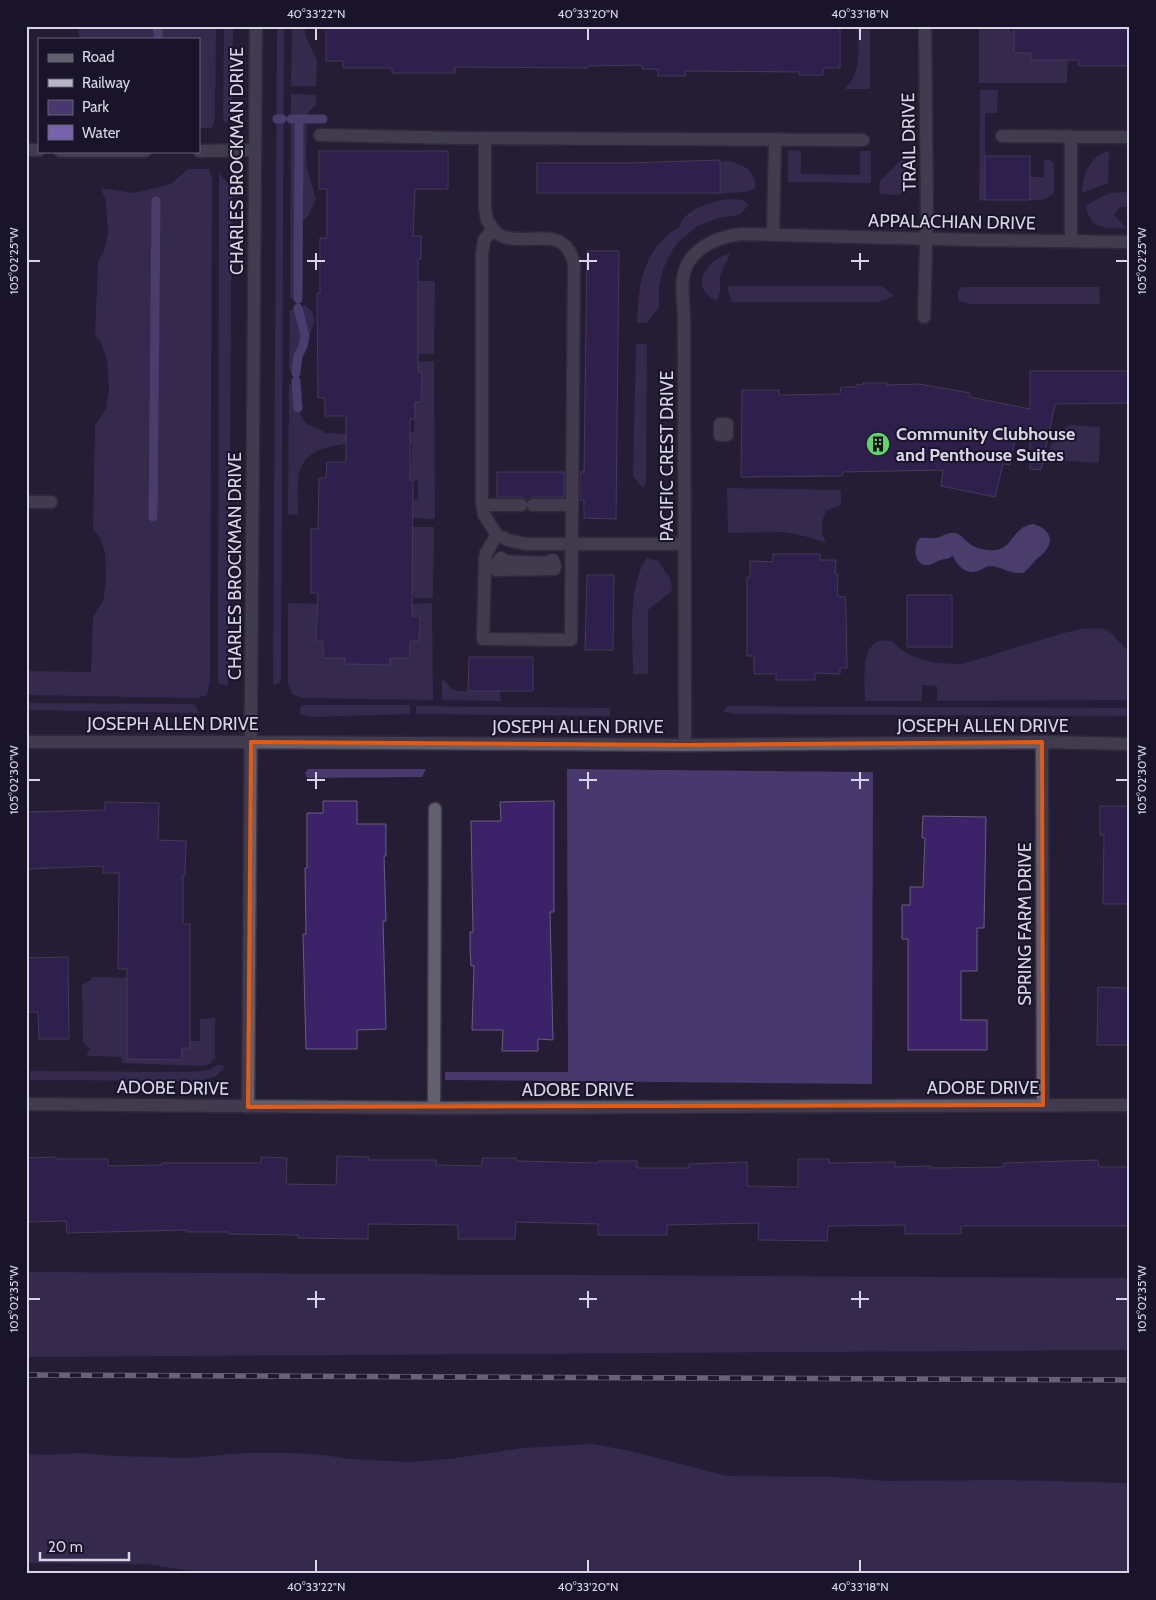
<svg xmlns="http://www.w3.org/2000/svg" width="1156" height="1600" font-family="Cabin,sans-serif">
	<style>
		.green { fill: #49386e }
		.water { fill: #7862ae }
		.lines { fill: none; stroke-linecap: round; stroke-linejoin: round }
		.stream { stroke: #7862ae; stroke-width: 9 }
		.building { fill: #3c2369; stroke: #665f7a }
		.service-casing { stroke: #3d374d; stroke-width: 15 }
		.pedestrian-casing { stroke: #3d374d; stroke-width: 15 }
		.minor-casing { stroke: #3d374d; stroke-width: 15 }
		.service { stroke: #62606c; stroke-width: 12 }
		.pedestrian { stroke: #62606c; stroke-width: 12 }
		.minor { stroke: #62606c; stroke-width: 12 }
		.rail-casing { stroke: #b9b6c6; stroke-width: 5.5 }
		.rail { stroke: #1a142a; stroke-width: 4; stroke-dasharray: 11; stroke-linecap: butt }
		.marked { fill: none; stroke: #e8590c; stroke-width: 4; stroke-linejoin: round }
		.ticks { fill: none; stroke: #d8d5e4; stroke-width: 2 }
		.labels { text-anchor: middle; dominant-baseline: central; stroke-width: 4; stroke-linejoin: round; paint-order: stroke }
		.street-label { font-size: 18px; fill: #d8d5e4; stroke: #1a142a }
		.poi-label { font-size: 18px; font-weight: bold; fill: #d8d5e4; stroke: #1a142a; text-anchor: start }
		.neatline { fill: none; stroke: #d8d5e4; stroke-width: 2 }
		.ticks-label { font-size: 12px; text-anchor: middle; fill: #d8d5e4 }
	</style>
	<rect width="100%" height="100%" fill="#241d34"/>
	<path class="green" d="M79 26H216L215 117 212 128H199V39H69L79 38Z
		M224 26H233L232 108 229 120 225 123 223 117Z
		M277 26H284L281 678C280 683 278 684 273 685Z
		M292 26H304L306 38 317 60 316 86H291Z
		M858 26H870V89H845C862 72 858 50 858 26Z
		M979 26H1010V31H1014L1031 53V60L1068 58 1067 83H979Z
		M980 90H998L997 113H985V200L979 201Z
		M291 94 316 95V105L308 112 307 115 306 162 308 172 316 199 308 216 298 226V299L296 300 290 298Z
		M788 150 801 151V174L860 175V151H871V183L788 182Z
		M1109 151 1108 183 1082 193C1083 174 1089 157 1109 151Z
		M906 155V192L898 195 879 194 880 181Z
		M1044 160H1050L1054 164V194L1042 200H1030V177H1044Z
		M725 161C741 162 757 171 755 188 746 194 731 192 720 194V163Z
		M188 169H209L212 179 210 681 207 695 196 698 26 695V671L91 672 93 617 103 601 106 583 105 552 100 538 93 529 95 425 106 409 109 391 107 359 100 340 95 337 98 262 104 251 108 233 106 201 101 188 133 193 160 187 171 184Z
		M219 173 228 183 232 192 228 686 219 684 218 680Z
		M1130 192V207H1120L1114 215 1126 228C1107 229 1088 229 1086 205L1110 193Z
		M732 199 743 200 749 205 739 215 718 218 698 226 680 240 673 249 663 269 659 287V307L647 323H637C638 296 640 268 657 246 662 240 668 235 674 230 676 229 678 228 680 226 681 223 681 221 683 219 694 206 716 200 732 199Z
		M730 254 720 276V292L717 301C688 289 706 258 730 254Z
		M410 281H435L434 354H408L418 351V328H408L418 312V290Z
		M729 286H880L886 289 894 296 879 302H732L728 291Z
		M962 287H1099L1100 304H969L958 300V291Z
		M304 305C327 317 305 338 299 353 296 360 296 367 296 373L294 374 289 369 290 311 294 308 301 309Z
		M636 344H647L646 481 644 487 641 486 633 476Z
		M434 361 435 519 413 518V501L418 500V481L410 480 412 445 406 441 410 433 414 431 415 402H421L422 372H418V362Z
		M296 381 298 408 302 418 307 424 326 433 355 434 373 443C345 444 301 442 298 480 297 491 298 503 298 515L288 514 289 385Z
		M1068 425 1100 427 1099 463 1051 460 1050 446Z
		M727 488 841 490V505L826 511C821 523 819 533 827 543L804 536 783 532 728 533Z
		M409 527H434L433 598H414V593H412L413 532H409Z
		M647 558 658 561 671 580 672 591 648 610V674H633C633 641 627 585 647 558Z
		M288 603 321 604V617L316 618V640L323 641V658H345V664H390V658H410V641H419L420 617 411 616V604L432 603 433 700 302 698 292 694 288 684Z
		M1100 628C1115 631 1118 644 1130 652V700L937 701V686L922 685V701H865C865 686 860 647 879 641 883 640 888 641 892 641 910 661 935 664 962 664L1064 633 1082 629Z
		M442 678 452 689 457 691H500L501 701 442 700Z
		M26 703 190 704 195 705 199 713 26 710Z
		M304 705H410V714L311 717 299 714 301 706Z
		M416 706 610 708V716L416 714Z
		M728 706 1130 708V716L733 714 723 711Z
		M308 769H426L422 777 307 778 305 773Z
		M567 769 873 772 872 1084 445 1080V1072H568Z
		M92 977 152 978 127 988V1059H182V1048H190V1041H200V1019L215 1018V1058L209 1064 203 1066 122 1063 121 1057 89 1056 86 1054 90 1049 83 1042 82 985 91 980Z
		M217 1065 226 1066 215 1077 198 1081 31 1080 30 1071 191 1072 210 1070Z
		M26 1272 1130 1278V1350L26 1357Z
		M592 1444 630 1451 727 1476 836 1477 885 1481 1003 1480 1130 1483V1574H213L146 1564 26 1563V1454L46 1455 79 1453 114 1456 190 1458 243 1453H293L324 1455 350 1459 408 1462 449 1459 523 1448Z"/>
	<path class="water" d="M1033 524C1045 527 1056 537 1046 550 1043 555 1038 557 1034 562 1030 566 1028 570 1023 573 1010 574 1004 568 992 566 986 566 983 569 978 571 966 575 957 566 953 556H952C948 560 946 558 941 560 937 561 933 564 929 565 914 567 912 546 920 538 926 537 931 539 936 538 943 537 947 532 954 533 962 534 964 540 970 544 976 549 988 551 996 550 1014 547 1012 527 1033 524Z"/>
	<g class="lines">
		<path class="stream" d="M158 39V26
			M277 119H282
			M291 119H323
			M298 299 299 119
			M296 373 298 356 303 346 305 336 298 308
			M296 381 298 408
			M153 517 156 201"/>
	</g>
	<path class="building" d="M326 26H840V68H823V75H799V72L685 71V76H658V69H642V65L587 66V68L455 67V73H392V68H343V61H326Z
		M1014 26H1130V66H1079V60H1031V53H1014Z
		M319 151H448V189H415L413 236H421V259H418V372H422L421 402H415V419H410V480H413L412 616H420L419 641H410V658H390V665L345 664V658H323V641H316L318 593H311V529H318L319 478H326L327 462H346V416H325V398H318L317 293H320V238H327V189H319Z
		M985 156H1030V200H985Z
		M720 160V193H537V163H628Z
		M587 251H619L616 519 584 518V500H580V472H584Z
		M1030 371H1130V403L1055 404 1041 470 1030 469V437L1016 435 1010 465 1003 464 995 497 941 486 943 470 843 472 842 476 741 477 742 390H779V395L840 394 841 387H857V384L863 385V383H887V385L919 384 970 393V397L1030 409Z
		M497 472H564V497H533L527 500 521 497H497Z
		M773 554H820V560H836L835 574H838L837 596 845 597 846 607 847 668H840V674L815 673V680H776V674H754V656H747V577H750V561L773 562Z
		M587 575H614L613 650H585Z
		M907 595H952V647H907Z
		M469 657H533V691H468Z
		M323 801H357V824H386V856H384L386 921H383L386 1029 357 1030V1049H306L303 934H306L305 868H307V813H323Z
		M554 801V912H550L553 1040 538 1039V1051H502L503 1030H472L474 966H471L470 948V932H473L471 821H501L500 802Z
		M105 802 159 803 158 840 186 841 185 875H183V924H190V1048H182V1060L127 1059V969H118L119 873H103V866L26 869V812L105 810Z
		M1100 806H1130V904H1103L1104 835H1100Z
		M923 816 986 817 984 928H977V971H961V1020H987V1050H908V939H902V905H910V887H923L925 838H922Z
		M68 957 69 1039H39L38 1012H26V958Z
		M1098 987 1130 988V1045H1097Z
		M337 1156 369 1157V1160H436V1165L482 1166V1158H516V1161L598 1163V1161H637V1168H689V1164L747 1162V1186L798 1187V1159H829V1163L895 1162V1167L931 1166V1168L1004 1167V1163L1098 1160 1099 1167H1130V1226H961V1234H905V1225L828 1226 827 1241 758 1240 759 1223 667 1225V1235H598V1224L516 1222 515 1239H458V1225L368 1224V1239L298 1238V1235L229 1234V1232H186V1230L67 1233 66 1221 26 1222V1158L56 1157V1159H108V1166L162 1165V1163H261V1157L287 1158 286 1184 336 1185Z"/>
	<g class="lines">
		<g class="service-casing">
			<path id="service" d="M320 135 458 138 863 140
				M1002 136 1130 137
				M485 138V208L487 220 493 229 484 240 482 255V501L484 515 497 535 486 553 485 560 483 639 571 640 574 264C565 222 528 247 502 236 498 235 495 231 493 229
				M26 150H39
				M60 151H145
				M199 151 255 150
				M773 235 775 140
				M1071 241V136
				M26 502H51
				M483 505H521
				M533 505H571
				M497 535 508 540 526 544H684
				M434 1108 435 809"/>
		</g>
		<g class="pedestrian-casing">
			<path id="pedestrian" d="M720 424H727V435H720Z
				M501 558 505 561 546 563 553 560 555 566 554 569 496 570V564Z"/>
		</g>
		<g class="minor-casing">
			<path id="minor" d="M924 317 927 212 925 26
				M26 742H251L685 745 1042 742 1130 744
				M1042 742 1043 1105
				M685 745 684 319C684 306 681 292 683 279 686 250 716 237 741 234L974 240 1130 242
				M26 1104 434 1108 1130 1105
				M248 1107 256 26"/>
		</g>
		<use href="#service" class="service"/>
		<use href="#pedestrian" class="pedestrian"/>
		<use href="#minor" class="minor"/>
		<g class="rail-casing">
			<path id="rail" d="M26 1375 1130 1380"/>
		</g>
		<use href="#rail" class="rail"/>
	</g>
	<path d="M0 0H1156V1600H0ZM251 742 685 745 1042 742 1043 1105 248 1107Z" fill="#241d34" fill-opacity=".55" fill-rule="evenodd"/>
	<path class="marked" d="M251 742 685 745 1042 742 1043 1105 248 1107Z"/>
	<path class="ticks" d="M316 28V40M588 28V40M860 28V40M316 253V270M588 253V270M860 253V270M28 261H40M307 261H325M579 261H597M851 261H869M1116 261H1128M316 772V789M588 772V789M860 772V789M28 780H40M307 780H325M579 780H597M851 780H869M1116 780H1128M316 1291V1308M588 1291V1308M860 1291V1308M28 1299H40M307 1299H325M579 1299H597M851 1299H869M1116 1299H1128M316 1560V1572M588 1560V1572M860 1560V1572"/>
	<defs>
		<g id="building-disc" transform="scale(1.25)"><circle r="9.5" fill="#5dd56c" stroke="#1a142a"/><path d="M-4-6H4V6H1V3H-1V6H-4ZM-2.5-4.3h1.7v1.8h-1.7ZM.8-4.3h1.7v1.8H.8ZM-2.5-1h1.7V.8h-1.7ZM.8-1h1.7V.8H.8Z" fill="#111"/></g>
	</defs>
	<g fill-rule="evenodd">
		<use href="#building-disc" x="878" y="444"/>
	</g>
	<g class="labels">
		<g class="street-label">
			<text transform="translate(909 142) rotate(-91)">TRAIL DRIVE</text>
			<text transform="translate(237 161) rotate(-90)">CHARLES BROCKMAN DRIVE</text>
			<text transform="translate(952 222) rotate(1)">APPALACHIAN DRIVE</text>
			<text transform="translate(667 456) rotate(-90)">PACIFIC CREST DRIVE</text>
			<text transform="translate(235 566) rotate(-90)">CHARLES BROCKMAN DRIVE</text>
			<text x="173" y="724">JOSEPH ALLEN DRIVE</text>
			<text x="983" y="726">JOSEPH ALLEN DRIVE</text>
			<text x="578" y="727">JOSEPH ALLEN DRIVE</text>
			<text transform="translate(1025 924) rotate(-90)">SPRING FARM DRIVE</text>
			<text transform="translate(173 1088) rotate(1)">ADOBE DRIVE</text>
			<text x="983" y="1088">ADOBE DRIVE</text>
			<text x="578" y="1090">ADOBE DRIVE</text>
		</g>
		<g class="poi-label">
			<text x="896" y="434">Community Clubhouse<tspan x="896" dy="21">and Penthouse Suites</tspan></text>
		</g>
	</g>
	<rect width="1156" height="1600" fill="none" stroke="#1a142a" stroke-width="55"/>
	<rect x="38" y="38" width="162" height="115" fill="#1a142a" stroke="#666174"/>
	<rect x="48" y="54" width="25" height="8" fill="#62606c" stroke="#666174"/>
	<text x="82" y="62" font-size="15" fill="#d8d5e4">Road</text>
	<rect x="48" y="79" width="25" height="8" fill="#b9b6c6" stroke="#666174"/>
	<text x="82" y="88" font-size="15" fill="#d8d5e4">Railway</text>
	<rect x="48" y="100" width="25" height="15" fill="#49386e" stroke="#666174"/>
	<text x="82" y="112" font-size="15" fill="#d8d5e4">Park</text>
	<rect x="48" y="125" width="25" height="15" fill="#7862ae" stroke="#666174"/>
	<text x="82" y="138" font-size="15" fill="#d8d5e4">Water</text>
	<path d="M40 1552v8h89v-8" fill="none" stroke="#d8d5e4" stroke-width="2.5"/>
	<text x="48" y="1552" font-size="15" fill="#d8d5e4" stroke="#1a142a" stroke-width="4" paint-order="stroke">20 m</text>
	<rect x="28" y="28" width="1100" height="1544" class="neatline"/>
	<g class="ticks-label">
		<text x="316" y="18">40°33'22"N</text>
		<text x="588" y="18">40°33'20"N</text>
		<text x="860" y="18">40°33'18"N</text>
		<text transform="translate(1142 261) rotate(-90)" y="4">105°02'25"W</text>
		<text transform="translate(14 261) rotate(-90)" y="4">105°02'25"W</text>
		<text transform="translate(1142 780) rotate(-90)" y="4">105°02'30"W</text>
		<text transform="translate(14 780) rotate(-90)" y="4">105°02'30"W</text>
		<text transform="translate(14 1299) rotate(-90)" y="4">105°02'35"W</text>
		<text transform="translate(1142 1299) rotate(-90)" y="4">105°02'35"W</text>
		<text x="316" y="1591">40°33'22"N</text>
		<text x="588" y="1591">40°33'20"N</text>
		<text x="860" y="1591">40°33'18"N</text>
	</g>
</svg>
